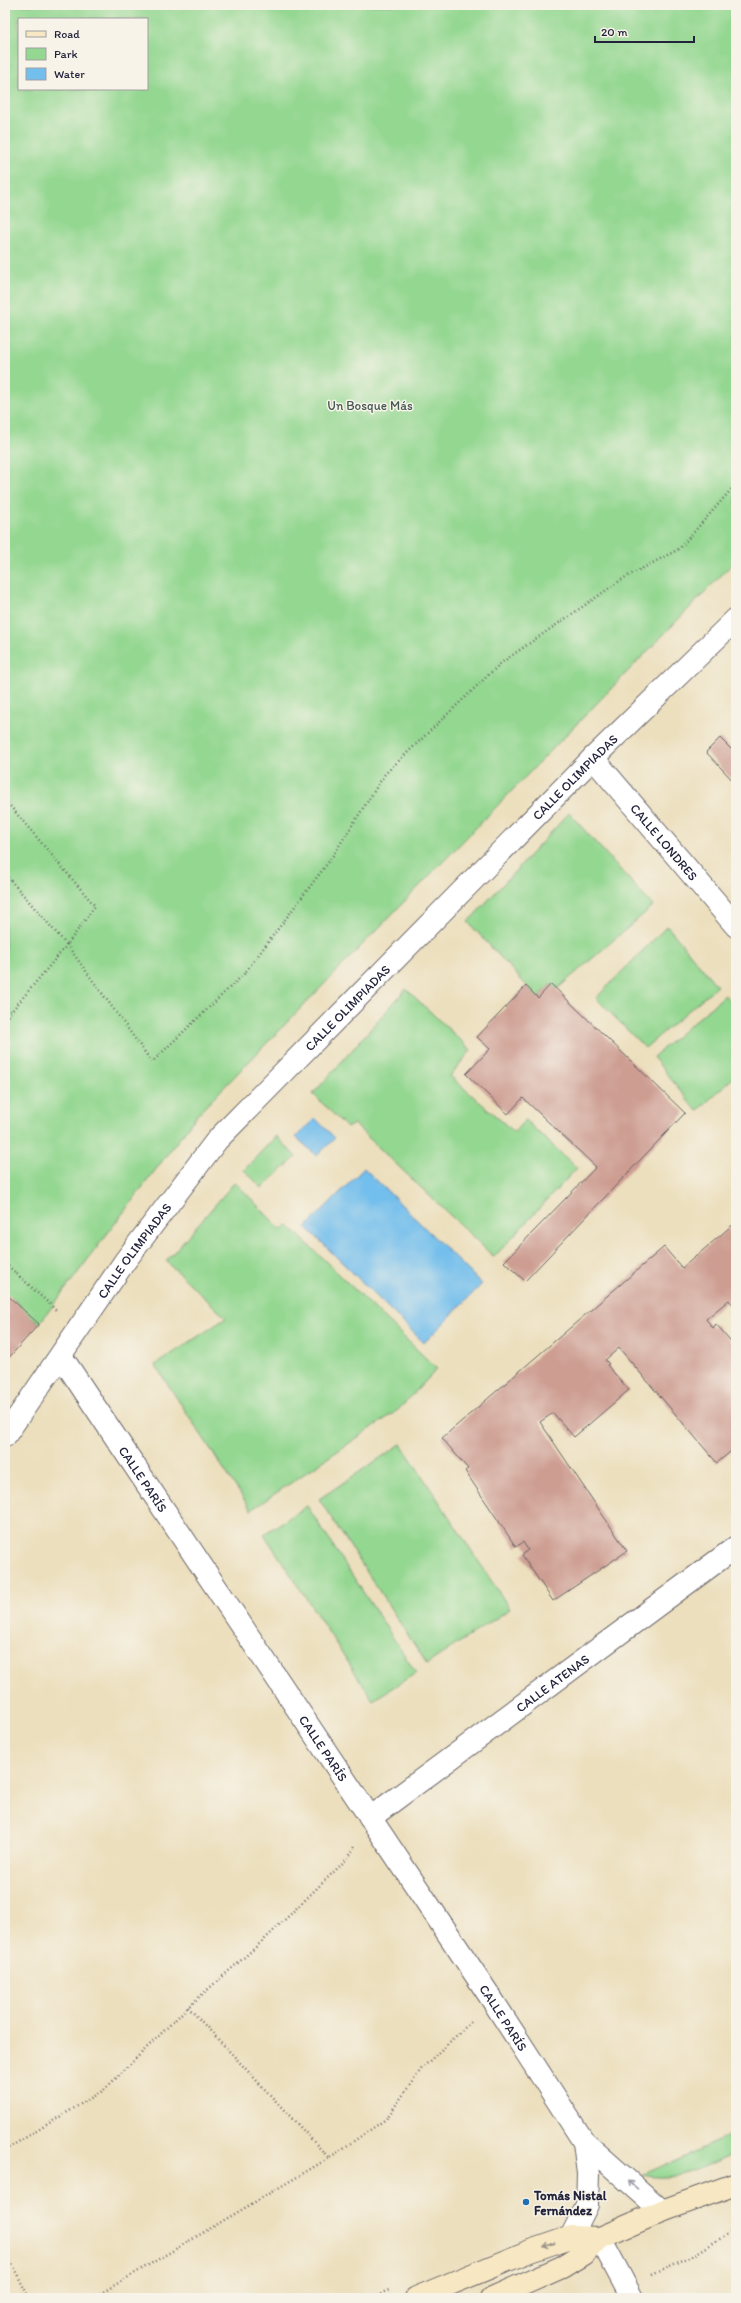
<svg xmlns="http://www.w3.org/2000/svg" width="741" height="2303" font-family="Itim,sans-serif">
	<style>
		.green { fill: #93d790; stroke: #5a7c66; fill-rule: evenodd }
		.water { fill: #72beec; stroke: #4a7094 }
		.building { fill: #cd9d92 }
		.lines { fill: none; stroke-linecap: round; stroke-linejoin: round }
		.minor-casing { stroke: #696468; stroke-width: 24 }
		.secondary-casing { stroke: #696468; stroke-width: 24 }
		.path { stroke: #696468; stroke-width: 2.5; stroke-dasharray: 1 3; stroke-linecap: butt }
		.minor { stroke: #fff; stroke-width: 22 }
		.secondary { stroke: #f7e8c3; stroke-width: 22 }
		.oneway { stroke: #9c9ca7 }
		.oneway2 { stroke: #978f86 }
		.poi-dot { fill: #1f6fb2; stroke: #f7f3e8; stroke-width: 1.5 }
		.labels { text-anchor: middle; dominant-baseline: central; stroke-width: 3; stroke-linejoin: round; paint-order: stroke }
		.park-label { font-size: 13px; fill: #445854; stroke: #f7f3e8 }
		.street-label { font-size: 13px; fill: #22223b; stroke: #f7f3e8 }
		.poi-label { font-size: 13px; font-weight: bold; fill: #22223b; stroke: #f7f3e8; text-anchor: start }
	</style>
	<rect width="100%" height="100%" fill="#f7f3e8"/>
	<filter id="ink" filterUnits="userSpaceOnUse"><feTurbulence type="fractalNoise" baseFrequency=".025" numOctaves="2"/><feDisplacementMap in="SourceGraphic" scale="8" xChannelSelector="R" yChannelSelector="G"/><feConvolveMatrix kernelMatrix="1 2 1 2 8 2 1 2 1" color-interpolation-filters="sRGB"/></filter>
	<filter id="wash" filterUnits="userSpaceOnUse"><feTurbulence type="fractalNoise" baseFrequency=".012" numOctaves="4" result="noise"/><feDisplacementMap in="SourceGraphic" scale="16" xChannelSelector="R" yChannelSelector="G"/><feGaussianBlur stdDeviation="0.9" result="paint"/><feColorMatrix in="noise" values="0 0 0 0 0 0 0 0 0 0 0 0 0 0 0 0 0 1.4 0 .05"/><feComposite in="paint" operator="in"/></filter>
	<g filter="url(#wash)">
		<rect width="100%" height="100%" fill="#ecdfbd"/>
		<path class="green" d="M5 5H736V560L197 1115 39 1324 5 1291ZM19 19H147V89H19Z
			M569 813 653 906 557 989 551 984 538 998 468 922Z
			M667 926 717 986 645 1048 596 998Z
			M406 989 471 1050 450 1076 514 1132 525 1120 577 1168 494 1257 354 1124 347 1128 313 1094Z
			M725 995 736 1010V1075L697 1111 653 1057Z
			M276 1136 296 1157 262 1188 244 1170Z
			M235 1182 281 1230 288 1225 437 1369 398 1410 251 1510 155 1365 226 1318 166 1261Z
			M401 1444 510 1609 427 1664 319 1499Z
			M307 1506 416 1673 373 1700 264 1534Z
			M736 2133V2152C702 2167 680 2183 642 2175Z"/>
		<path class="water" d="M315 1118 335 1138 317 1156 296 1137Z
			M364 1168 482 1284 424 1343 306 1227Z"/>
		<g id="blocks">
			<path class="building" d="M720 738 731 749 736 744V784L706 752Z
				M551 984 685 1113 525 1281 504 1262 596 1167 523 1098 508 1114 466 1074 490 1049 477 1037 526 986 538 998Z
				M736 1222V1308L729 1300 706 1319 713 1328 716 1324 736 1347V1447L717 1463 619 1348 605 1360 609 1364 607 1365 629 1390 574 1437 553 1413 540 1422 627 1551 553 1601 522 1555 528 1550 523 1542 516 1547 465 1471 468 1469 442 1438 664 1247 682 1268Z
				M5 1293 39 1324 5 1362Z"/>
		</g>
	</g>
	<g filter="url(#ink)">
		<use href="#blocks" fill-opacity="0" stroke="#696468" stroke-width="1"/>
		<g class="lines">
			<g class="minor-casing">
				<g id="minor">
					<path id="s1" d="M593 758 736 926"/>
					<path id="s2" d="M61 1356 493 2001 584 2142 662 2211"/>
					<path id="s3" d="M5 1436 125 1261 217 1140 593 758 736 619"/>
					<path id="s4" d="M370 1818 736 1547"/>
					<path d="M571 2237 587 2205 588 2174 584 2142"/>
					<path d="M600 2238 632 2298"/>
				</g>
			</g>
			<g class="secondary-casing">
				<path id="secondary" d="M416 2298 530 2251 571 2237 600 2238
					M492 2298 562 2267 583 2254 600 2238 662 2211 736 2184"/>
			</g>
			<path class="path" d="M5 800 95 906 67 945 5 874
				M5 1004 11 1012
				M5 1019 67 945 152 1062 244 974 330 860 385 774 501 663 624 578 679 549 736 484
				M5 1263 56 1310
				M188 2007 329 2158
				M5 2150 104 2090 188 2007 265 1939 349 1857 354 1847
				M5 2250 29 2298
				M652 2274 692 2256 736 2229
				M574 2294 578 2298
				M93 2298 329 2158 386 2119 422 2068 472 2021
				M369 2298 389 2290"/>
			<use href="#minor" class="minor"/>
			<use href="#secondary" class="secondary"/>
		</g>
		<defs><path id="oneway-shaft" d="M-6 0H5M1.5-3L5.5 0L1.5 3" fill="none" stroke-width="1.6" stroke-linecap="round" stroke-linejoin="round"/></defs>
		<use class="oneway" href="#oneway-shaft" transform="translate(633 2185) rotate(-139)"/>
		<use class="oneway2" href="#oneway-shaft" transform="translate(549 2245) rotate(162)"/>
	</g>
	<circle class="poi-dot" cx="526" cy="2202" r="4"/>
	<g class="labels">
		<g class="park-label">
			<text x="370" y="405">Un Bosque Más</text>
		</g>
		<g class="street-label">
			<text stroke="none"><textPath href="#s3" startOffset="874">CALLE OLIMPIADAS</textPath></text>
			<text stroke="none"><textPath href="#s1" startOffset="110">CALLE LONDRES</textPath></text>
			<text stroke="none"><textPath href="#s3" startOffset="550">CALLE OLIMPIADAS</textPath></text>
			<text stroke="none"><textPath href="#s3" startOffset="226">CALLE OLIMPIADAS</textPath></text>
			<text stroke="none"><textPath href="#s2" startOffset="148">CALLE PARÍS</textPath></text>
			<text stroke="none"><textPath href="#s4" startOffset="227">CALLE ATENAS</textPath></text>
			<text stroke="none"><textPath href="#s2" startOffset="472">CALLE PARÍS</textPath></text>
			<text stroke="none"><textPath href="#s2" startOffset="796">CALLE PARÍS</textPath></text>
		</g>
		<g class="poi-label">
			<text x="534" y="2195">Tomás Nistal<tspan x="534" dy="15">Fernández</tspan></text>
		</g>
	</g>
	<rect width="741" height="2303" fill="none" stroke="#f7f3e8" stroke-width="20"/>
	<rect x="18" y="18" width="130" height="72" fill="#f7f3e8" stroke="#a29fa3"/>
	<rect x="26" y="31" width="20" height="6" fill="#f7e8c3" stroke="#a29fa3"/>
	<text x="54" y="38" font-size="12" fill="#22223b">Road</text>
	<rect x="26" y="48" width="20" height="12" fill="#93d790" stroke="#a29fa3"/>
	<text x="54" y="58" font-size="12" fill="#22223b">Park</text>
	<rect x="26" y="68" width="20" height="12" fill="#72beec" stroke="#a29fa3"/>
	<text x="54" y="78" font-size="12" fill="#22223b">Water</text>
	<path d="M595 36v6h99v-6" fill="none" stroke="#22223b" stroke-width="2"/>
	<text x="601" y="36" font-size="12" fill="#22223b" stroke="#f7f3e8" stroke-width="3" paint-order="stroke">20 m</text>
</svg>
